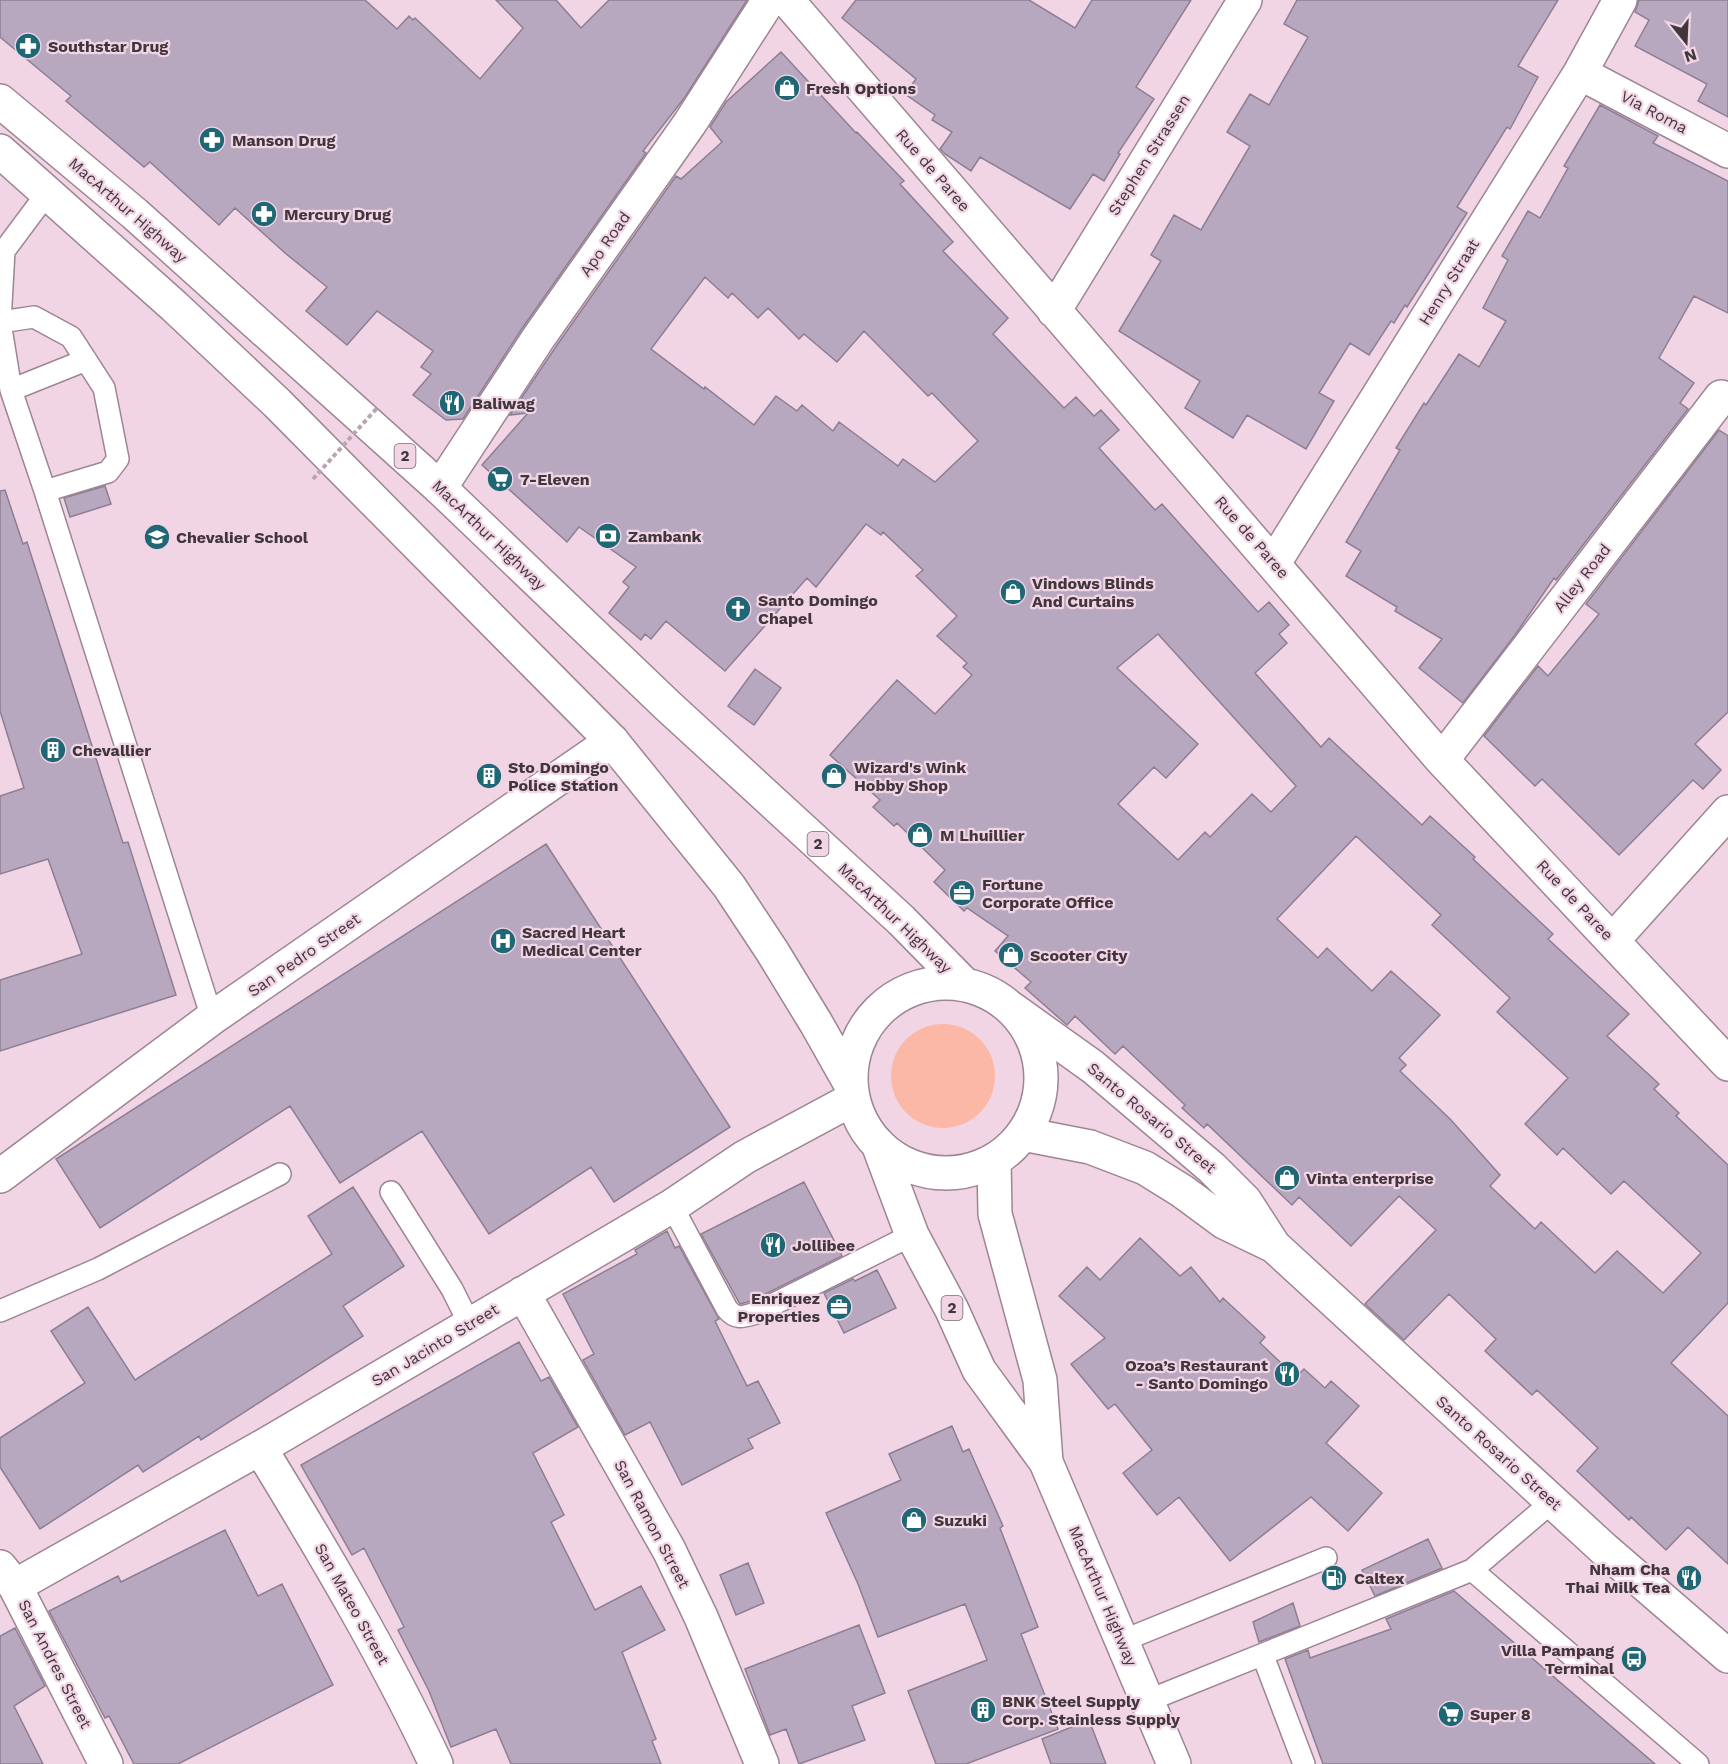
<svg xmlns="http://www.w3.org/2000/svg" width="1728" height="1764" font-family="'Work Sans',sans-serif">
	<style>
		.green { fill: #fcb8a7 }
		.building { fill: #b8a8bf; stroke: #8d7e93; stroke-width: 1.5; fill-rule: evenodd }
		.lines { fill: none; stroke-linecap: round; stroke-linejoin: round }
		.lane-casing { stroke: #9e8594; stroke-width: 24 }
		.street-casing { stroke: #9e8594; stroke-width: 36 }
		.secondary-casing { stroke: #9e8594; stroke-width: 36 }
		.highway-casing { stroke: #9e8594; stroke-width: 36 }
		.lane { stroke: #fff; stroke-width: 21 }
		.street { stroke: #fff; stroke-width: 33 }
		.secondary { stroke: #fff; stroke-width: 33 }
		.highway { stroke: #fff; stroke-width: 33 }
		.path-bridge { stroke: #bba4b1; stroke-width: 4; stroke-dasharray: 4.5 3; stroke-linecap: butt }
		.labels { text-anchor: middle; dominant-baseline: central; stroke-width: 4.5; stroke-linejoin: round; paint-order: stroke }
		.shield { fill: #f1d5e5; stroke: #76666f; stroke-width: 1.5 }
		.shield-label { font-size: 15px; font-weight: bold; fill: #41363c }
		.poi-label { font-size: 16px; font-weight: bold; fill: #41363c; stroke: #f1d5e5; text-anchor: start }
		.street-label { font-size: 16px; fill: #41363c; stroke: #f1d5e5 }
	</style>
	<rect width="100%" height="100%" fill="#f1d5e5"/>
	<path class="green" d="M891 1076a52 52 0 1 1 104 0a52 52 0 1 1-104 0Z"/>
	<path class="building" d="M0 0H365L397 29 409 16 413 20 415 18 480 79 523 28 496 0H556L581 28 609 0H747L685 97 643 151 646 153 523 327 463 419 446 420 413 395 431 374 421 367 433 351 377 311 347 345 306 311 327 287 285 253 235 208 219 225 150 162 144 167 66 101 71 96 0 37Z
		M856 0H1029L1075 28 1092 0H1191L1136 87 1154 99 1118 153 1120 154 1104 181 1093 174 1070 209 980 157 971 171 945 154 940 149 952 132 932 120 935 115 905 94 916 79 842 18Z
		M1297 0H1558L1518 66 1538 77 1510 129 1507 127 1457 207 1467 213 1407 307 1405 305 1394 323 1391 321 1369 355 1350 343 1319 393 1334 401 1306 449 1247 415 1233 438 1185 408 1200 381 1119 331 1161 261 1151 255 1174 215 1201 230 1250 146 1227 132 1250 94 1269 105 1308 37 1284 24Z
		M1639 0H1728V117L1698 101 1707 84 1635 46 1649 20 1635 12Z
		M781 52 856 133 857 132 904 181 900 184 953 242 943 251 1008 318 993 334 1064 408 1076 397 1094 416 1101 410 1119 430 1099 448 1155 510 1162 504 1258 612 1269 602 1289 625 1279 634 1287 643 1255 673 1321 747 1329 738 1422 825 1430 816 1475 857 1473 859 1553 934 1548 939 1629 1014 1607 1036 1659 1084 1654 1089 1679 1113 1676 1116 1728 1165V1303L1671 1363 1728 1416V1564L1688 1527 1666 1550 1631 1517 1629 1520 1577 1471 1598 1448 1537 1390 1532 1395 1485 1351 1496 1339 1449 1294 1404 1340 1365 1304 1436 1230 1399 1196 1351 1246 1299 1197 1292 1205 1207 1124 1204 1128 1182 1108 1185 1105 1123 1046 1115 1054 1075 1016 1067 1025 1025 988 1031 982 995 951 1008 936 967 908 964 911 934 882 945 870 897 823 894 826 873 807 880 800 830 755 897 680 935 714 972 675 963 667 967 663 937 636 957 616 916 576 923 570 883 532 881 535 866 524 816 587 807 578 725 671 666 621 651 639 645 634 641 640 609 613 629 587 623 582 636 567 579 527 567 542 482 465 528 413 510 415 555 348 676 176 681 179 722 142 710 127 726 102ZM705 277 728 298 732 293 758 318 768 308 799 339 804 334 837 362 864 331 928 396 932 393 978 441 935 482 903 459 898 466 839 422 833 431 802 405 797 411 776 396 754 425 705 387 704 389 651 349ZM1158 634 1296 786 1271 812 1252 794 1210 837 1205 832 1178 860 1118 804 1154 767 1166 778 1198 744 1117 668ZM1356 836 1441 915 1432 925 1510 998 1497 1012 1568 1078 1525 1124 1557 1155 1563 1148 1611 1194 1624 1181 1701 1253 1663 1293 1617 1251 1595 1273 1541 1222 1535 1229 1490 1186 1500 1175 1451 1120 1400 1071 1406 1065 1399 1058 1440 1015 1391 971 1372 991 1327 948 1318 958 1277 919Z
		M1600 105 1658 136 1653 143 1728 181V313L1694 296 1659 358 1694 383 1680 403 1688 409 1556 580 1554 578 1515 635 1463 703 1419 668 1442 639 1395 611 1397 607 1346 576 1361 551 1346 542 1400 450 1396 448 1424 403 1426 405 1459 354 1479 367 1506 321 1483 308 1508 260 1502 256 1528 211 1540 218 1568 168 1564 166Z
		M1719 430 1728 436V712L1695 744 1721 770 1703 789 1693 780 1619 855 1542 779 1535 786 1484 736 1538 666 1548 676 1599 614 1586 604Z
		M105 486 111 504 70 517 64 498Z
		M5 490 23 544 27 542 123 843 128 842 176 995 0 1051V980L82 954 48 859 0 874V796L24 788 0 711V491Z
		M755 669 781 688 754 725 728 706Z
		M546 844 730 1127 614 1202 591 1167 489 1234 422 1131 340 1183 290 1106 100 1228 56 1159Z
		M804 1182 842 1256 751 1301 740 1304 701 1234Z
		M353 1187 404 1266 343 1306 363 1336 201 1440 199 1436 143 1472 138 1465 40 1529 0 1467V1438L85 1383 51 1331 88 1307 135 1380 332 1254 308 1216Z
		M667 1231 675 1248 679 1246 719 1319 715 1321 747 1386 758 1381 780 1423 748 1439 753 1448 682 1485 650 1422 625 1435 583 1360 594 1354 563 1294 637 1254 635 1250Z
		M1140 1238 1180 1276 1191 1267 1220 1302 1223 1298 1265 1337 1260 1343 1296 1377 1304 1369 1325 1388 1331 1381 1359 1406 1326 1443 1382 1493 1348 1531 1311 1497 1230 1561 1179 1497 1157 1515 1123 1473 1152 1450 1115 1404 1108 1409 1071 1364 1105 1338 1059 1296 1087 1267 1100 1280Z
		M877 1270 896 1308 844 1333 824 1293 853 1279 855 1281Z
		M519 1342 541 1381 549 1377 578 1427 533 1453 564 1515 551 1522 595 1610 641 1586 665 1630 622 1652 656 1739 652 1741 661 1764H511L496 1729 451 1747 429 1691 398 1630 404 1627 364 1548 352 1555 301 1465Z
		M952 1426 963 1452 969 1449 1003 1526 1000 1528 1038 1627 1021 1634 1058 1729 966 1764H936L908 1691 987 1660 965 1604 878 1637 858 1584 826 1513 901 1480 889 1454Z
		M225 1530 258 1596 282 1584 333 1685 178 1764H134L109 1716 105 1718 49 1611 118 1576 121 1582Z
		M1428 1539 1442 1568 1375 1596 1362 1570Z
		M748 1563 764 1603 736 1615 720 1575Z
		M1454 1591 1655 1764H1323L1285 1659 1308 1650 1310 1658 1391 1629 1386 1619Z
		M1293 1603 1300 1626 1259 1642 1253 1622Z
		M859 1625 885 1693 852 1706 865 1740 799 1764 786 1729 770 1735 745 1669Z
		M15 1628 45 1686 14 1706 43 1764H0V1636Z
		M1089 1720 1106 1764H1051L1042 1739Z"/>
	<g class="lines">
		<g class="lane-casing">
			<path id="lane" d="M48 192 4 251 0 322 11 390 45 491 212 1018
				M0 322 34 317 71 337 104 388 118 459 108 472 45 491
				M11 390 86 360
				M391 1192 452 1289 470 1325
				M672 1206 727 1309C736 1320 743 1317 756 1313L912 1235
				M0 1311 98 1269 280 1174
				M1472 1570 1698 1764
				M1122 1641 1326 1558
				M1263 1656 1304 1764
				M1147 1701 1472 1570 1553 1501"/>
		</g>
		<g class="street-casing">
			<path id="street" d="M787 0 1442 760 1728 1064
				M1580 73 1728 151
				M1054 311 1245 0
				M1274 563 1580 73 1620 0
				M1442 760 1721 397
				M1613 940 1728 812
				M0 1176 212 1018 612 741
				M523 1293 669 1550 701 1617 762 1764
				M260 1448C323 1551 385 1655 436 1764
				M0 1567 15 1586 106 1764
				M15 1586 260 1448 672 1206 745 1157 853 1099"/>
		</g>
		<g class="secondary-casing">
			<path id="secondary" d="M440 488 539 337 690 123 769 0
				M1012 1009 1093 1067 1212 1168 1245 1201 1274 1246 1604 1549 1728 1656
				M1023 1134 1090 1147 1145 1168 1182 1191 1224 1222 1274 1246"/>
		</g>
		<g class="highway-casing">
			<path id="highway" d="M0 101 135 214 440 488 668 706 901 920 965 985
				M0 151 174 306 277 403 612 741 729 886 772 951 816 1023 851 1085
				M851 1078a95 95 0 1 1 190 0a95 95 0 1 1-190 0Z
				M878 1144 912 1235 952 1310 979 1370 1046 1462 1174 1764
				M994 1160 995 1214 1040 1380 1046 1462"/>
		</g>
		<use href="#lane" class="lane"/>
		<use href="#street" class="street"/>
		<use href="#secondary" class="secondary"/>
		<use href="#highway" class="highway"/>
		<path class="path-bridge" d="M313 479 378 407"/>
	</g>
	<defs>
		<g id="pharmacy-disc" transform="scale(1.35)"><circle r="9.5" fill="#206776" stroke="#f1d5e5"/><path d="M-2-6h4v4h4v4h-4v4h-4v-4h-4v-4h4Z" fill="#fff"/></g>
		<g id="shop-disc" transform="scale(1.35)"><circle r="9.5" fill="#206776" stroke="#f1d5e5"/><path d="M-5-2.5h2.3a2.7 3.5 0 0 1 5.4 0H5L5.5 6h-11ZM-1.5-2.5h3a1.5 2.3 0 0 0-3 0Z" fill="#fff"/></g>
		<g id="restaurant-disc" transform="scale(1.35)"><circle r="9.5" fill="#206776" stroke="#f1d5e5"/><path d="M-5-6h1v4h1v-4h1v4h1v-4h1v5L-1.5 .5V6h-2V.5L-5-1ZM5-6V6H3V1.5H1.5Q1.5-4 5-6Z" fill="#fff"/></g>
		<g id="supermarket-disc" transform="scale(1.35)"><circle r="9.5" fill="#206776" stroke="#f1d5e5"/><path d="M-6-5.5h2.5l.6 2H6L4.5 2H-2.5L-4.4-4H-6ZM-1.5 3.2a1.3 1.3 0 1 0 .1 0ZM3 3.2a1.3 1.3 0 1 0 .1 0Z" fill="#fff"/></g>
		<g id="bank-disc" transform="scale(1.35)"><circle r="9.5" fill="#206776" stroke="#f1d5e5"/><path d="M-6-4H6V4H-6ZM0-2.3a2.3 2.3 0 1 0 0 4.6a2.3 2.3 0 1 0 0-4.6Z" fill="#fff"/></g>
		<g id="school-disc" transform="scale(1.35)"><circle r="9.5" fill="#206776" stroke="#f1d5e5"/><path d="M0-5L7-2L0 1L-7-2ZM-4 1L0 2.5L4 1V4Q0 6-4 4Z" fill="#fff"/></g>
		<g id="church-disc" transform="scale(1.35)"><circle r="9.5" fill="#206776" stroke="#f1d5e5"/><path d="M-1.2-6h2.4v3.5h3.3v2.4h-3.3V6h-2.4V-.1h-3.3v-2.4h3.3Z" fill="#fff"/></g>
		<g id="building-disc" transform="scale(1.35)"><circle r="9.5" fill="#206776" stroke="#f1d5e5"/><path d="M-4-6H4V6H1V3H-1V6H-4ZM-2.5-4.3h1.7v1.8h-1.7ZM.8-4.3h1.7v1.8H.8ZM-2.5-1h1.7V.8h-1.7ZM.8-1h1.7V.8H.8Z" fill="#fff"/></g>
		<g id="office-disc" transform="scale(1.35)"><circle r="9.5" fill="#206776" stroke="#f1d5e5"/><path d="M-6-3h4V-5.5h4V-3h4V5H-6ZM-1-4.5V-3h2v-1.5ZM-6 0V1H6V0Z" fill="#fff"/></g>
		<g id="hospital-disc" transform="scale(1.35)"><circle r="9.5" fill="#206776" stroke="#f1d5e5"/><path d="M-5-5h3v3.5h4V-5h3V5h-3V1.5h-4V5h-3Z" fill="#fff"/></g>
		<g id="fuel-disc" transform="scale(1.35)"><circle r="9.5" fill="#206776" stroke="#f1d5e5"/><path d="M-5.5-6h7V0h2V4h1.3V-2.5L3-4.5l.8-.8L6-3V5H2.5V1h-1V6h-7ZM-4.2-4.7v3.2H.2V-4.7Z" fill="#fff"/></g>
		<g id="bus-disc" transform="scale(1.35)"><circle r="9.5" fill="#206776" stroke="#f1d5e5"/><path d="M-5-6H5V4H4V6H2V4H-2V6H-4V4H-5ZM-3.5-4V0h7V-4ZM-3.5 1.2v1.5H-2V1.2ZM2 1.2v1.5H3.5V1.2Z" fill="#fff"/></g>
	</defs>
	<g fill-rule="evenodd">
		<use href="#pharmacy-disc" x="28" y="46"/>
		<use href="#shop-disc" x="787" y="88"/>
		<use href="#pharmacy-disc" x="212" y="140"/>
		<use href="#pharmacy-disc" x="264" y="214"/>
		<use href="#restaurant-disc" x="452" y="403"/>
		<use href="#supermarket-disc" x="500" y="479"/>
		<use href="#bank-disc" x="608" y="536"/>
		<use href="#school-disc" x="157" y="537"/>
		<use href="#shop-disc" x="1013" y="592"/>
		<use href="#church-disc" x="738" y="609"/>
		<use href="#building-disc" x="53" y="750"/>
		<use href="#building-disc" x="489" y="776"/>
		<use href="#shop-disc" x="834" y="776"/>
		<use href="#shop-disc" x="920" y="835"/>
		<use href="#office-disc" x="962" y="893"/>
		<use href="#hospital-disc" x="503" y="941"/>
		<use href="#shop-disc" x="1011" y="955"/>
		<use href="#shop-disc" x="1287" y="1178"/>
		<use href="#restaurant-disc" x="773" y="1245"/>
		<use href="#office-disc" x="839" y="1307"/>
		<use href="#restaurant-disc" x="1287" y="1374"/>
		<use href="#shop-disc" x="914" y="1520"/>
		<use href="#fuel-disc" x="1334" y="1578"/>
		<use href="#restaurant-disc" x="1689" y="1578"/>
		<use href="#bus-disc" x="1634" y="1659"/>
		<use href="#building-disc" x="983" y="1710"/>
		<use href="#supermarket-disc" x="1451" y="1714"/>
	</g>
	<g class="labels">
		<g class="shield">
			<rect x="394.5" y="444" width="21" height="24" rx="4.5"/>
			<rect x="807.5" y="832" width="21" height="24" rx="4.5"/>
			<rect x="941.5" y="1296" width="21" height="24" rx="4.5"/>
		</g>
		<g class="shield-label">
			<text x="405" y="456">2</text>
			<text x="818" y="844">2</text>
			<text x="952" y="1308">2</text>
		</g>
		<g class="poi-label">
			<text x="48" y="46">Southstar Drug</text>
			<text x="806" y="88">Fresh Options</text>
			<text x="232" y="140">Manson Drug</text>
			<text x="284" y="214">Mercury Drug</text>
			<text x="472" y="403">Baliwag</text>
			<text x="520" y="479">7-Eleven</text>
			<text x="628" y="536">Zambank</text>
			<text x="176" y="537">Chevalier School</text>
			<text x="1032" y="583">Vindows Blinds<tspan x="1032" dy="18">And Curtains</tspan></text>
			<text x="758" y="600">Santo Domingo<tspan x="758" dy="18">Chapel</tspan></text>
			<text x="72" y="750">Chevallier</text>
			<text x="508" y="767">Sto Domingo<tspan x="508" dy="18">Police Station</tspan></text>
			<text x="854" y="767">Wizard's Wink<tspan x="854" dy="18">Hobby Shop</tspan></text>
			<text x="940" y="835">M Lhuillier</text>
			<text x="982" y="884">Fortune<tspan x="982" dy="18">Corporate Office</tspan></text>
			<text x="522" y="932">Sacred Heart<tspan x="522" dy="18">Medical Center</tspan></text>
			<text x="1030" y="955">Scooter City</text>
			<text x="1306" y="1178">Vinta enterprise</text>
			<text x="792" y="1245">Jollibee</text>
			<text x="820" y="1298" text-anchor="end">Enriquez<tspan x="820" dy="18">Properties</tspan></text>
			<text x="1268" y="1365" text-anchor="end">Ozoa’s Restaurant<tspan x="1268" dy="18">- Santo Domingo</tspan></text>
			<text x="934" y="1520">Suzuki</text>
			<text x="1670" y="1569" text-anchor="end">Nham Cha<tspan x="1670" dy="18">Thai Milk Tea</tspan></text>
			<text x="1354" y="1578">Caltex</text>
			<text x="1614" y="1650" text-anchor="end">Villa Pampang<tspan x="1614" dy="18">Terminal</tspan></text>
			<text x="1002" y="1701">BNK Steel Supply<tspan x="1002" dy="18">Corp. Stainless Supply</tspan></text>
			<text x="1470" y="1714">Super 8</text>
		</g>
		<g class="street-label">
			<text transform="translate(1654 112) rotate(28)">Via Roma</text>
			<text transform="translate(1149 155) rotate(-58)">Stephen Strassen</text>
			<text transform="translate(933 170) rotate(49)">Rue de Paree</text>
			<text transform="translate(128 210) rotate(41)">MacArthur Highway</text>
			<text transform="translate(605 244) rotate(-55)">Apo Road</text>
			<text transform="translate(1449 282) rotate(-58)">Henry Straat</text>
			<text transform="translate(489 535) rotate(44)">MacArthur Highway</text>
			<text transform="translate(1252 537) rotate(49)">Rue de Paree</text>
			<text transform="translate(1582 578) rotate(-52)">Alley Road</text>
			<text transform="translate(1575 900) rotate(47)">Rue de Paree</text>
			<text transform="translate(895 918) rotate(44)">MacArthur Highway</text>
			<text transform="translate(304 955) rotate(-35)">San Pedro Street</text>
			<text transform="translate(1152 1118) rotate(40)">Santo Rosario Street</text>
			<text transform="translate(435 1345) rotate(-31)">San Jacinto Street</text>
			<text transform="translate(1499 1453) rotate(42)">Santo Rosario Street</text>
			<text transform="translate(652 1524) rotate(62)">San Ramon Street</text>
			<text transform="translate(1103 1596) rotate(67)">MacArthur Highway</text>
			<text transform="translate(352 1604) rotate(61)">San Mateo Street</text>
			<text transform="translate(55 1664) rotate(63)">San Andres Street</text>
		</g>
	</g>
	<g transform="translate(1686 42) rotate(162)" stroke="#f1d5e5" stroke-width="4.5" paint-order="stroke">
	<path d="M0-4.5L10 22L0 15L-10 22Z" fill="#41363c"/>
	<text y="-9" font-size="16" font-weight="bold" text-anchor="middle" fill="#41363c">N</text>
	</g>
</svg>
